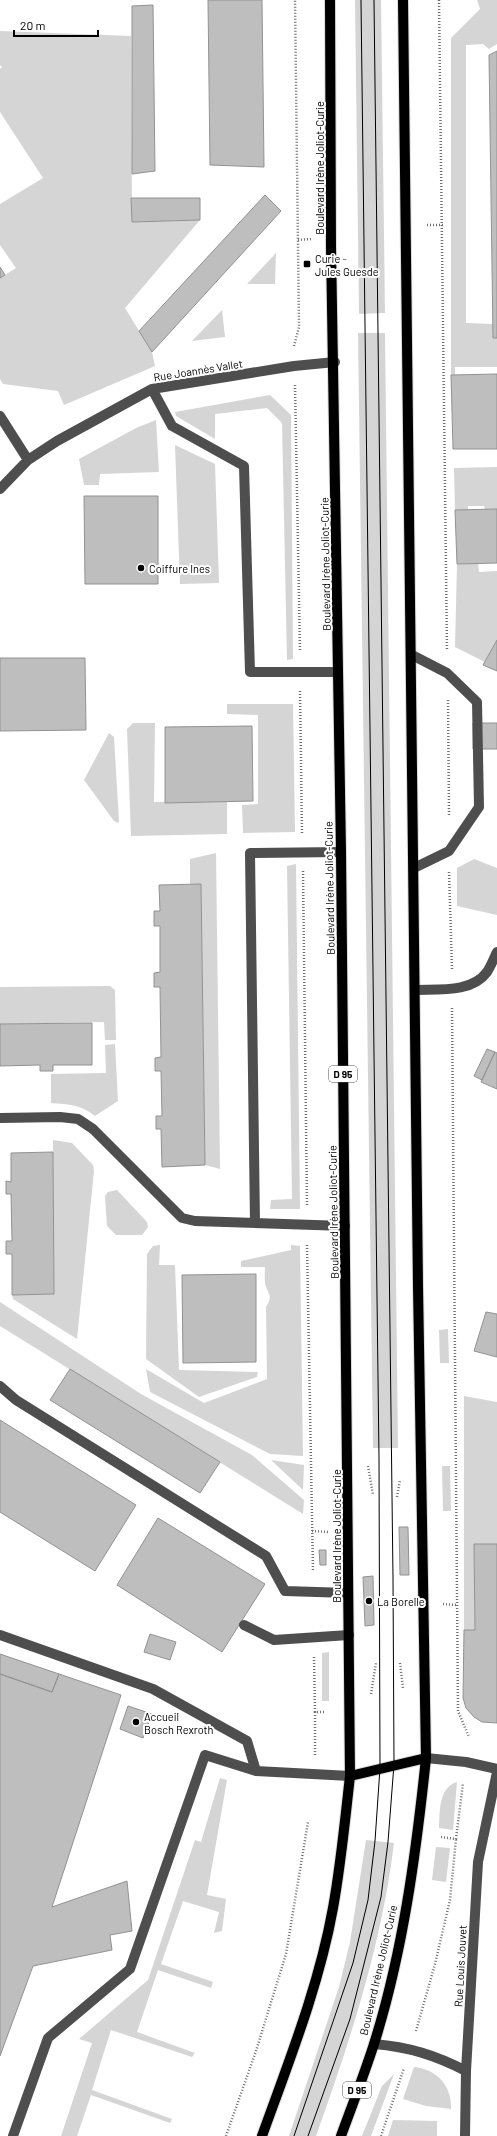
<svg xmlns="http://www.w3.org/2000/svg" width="497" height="2136" font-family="Barlow,sans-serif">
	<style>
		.green { fill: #d5d5d5 }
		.building { fill: #bebebe; stroke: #929292 }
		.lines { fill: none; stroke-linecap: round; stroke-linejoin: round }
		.major-casing { stroke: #dbdbdb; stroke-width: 12 }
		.path { stroke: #707070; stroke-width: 2.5; stroke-dasharray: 1 2; stroke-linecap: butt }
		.minor { stroke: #4e4e4e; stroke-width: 10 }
		.major { stroke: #000; stroke-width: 10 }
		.tram { stroke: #000; stroke-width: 1 }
		.poi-dot { fill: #000; stroke: #fff; stroke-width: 1.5 }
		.labels { text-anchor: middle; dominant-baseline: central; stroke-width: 4; stroke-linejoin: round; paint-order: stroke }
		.shield { fill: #fff; stroke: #4c4c4c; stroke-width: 1 }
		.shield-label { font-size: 10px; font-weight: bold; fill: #000 }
		.street-label { font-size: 11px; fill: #000; stroke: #fff }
		.poi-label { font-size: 11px; fill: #000; stroke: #fff; text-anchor: start }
	</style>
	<rect width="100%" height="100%" fill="#fff"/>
	<path class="green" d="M355 0H381L385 313 359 314Z
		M477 0H497V44L489 49 483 44 466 45V323L493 324 497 338V367H455V375H451V38L480 9Z
		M0 31 131 36 132 222 200 220 125 308 152 352 155 366 64 405 58 391 3 384 0 379V278L16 268 0 245V204L43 178 0 112V69L2 67 0 65Z
		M276 253 275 284H247Z
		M222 310 225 337 192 341Z
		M358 333H385L398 1448H373Z
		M270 395 291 415 293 659 287 660 282 423 267 408 215 414V439L176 416 175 412Z
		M156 420 159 472 100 474 99 485H84L79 459 136 428Z
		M175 445 215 464 219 583 180 584Z
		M497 467V509L485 510 484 506H468V510H455L454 468Z
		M478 563 479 572 497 571V640L485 662 455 647 457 564Z
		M227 704H293L295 832 243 833 242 805 258 804V715L227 714Z
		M133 723H155L154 802 227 801V834L131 836 127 729Z
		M109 733 114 737 119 821 118 823 114 821 84 780Z
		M216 853 220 1169 205 1165 201 884H190V859Z
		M474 859 497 868V915L457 906V868Z
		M296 864 300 1209H270L271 1200 292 1199 287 866Z
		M110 986 115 990 116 1040H105L104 1022 0 1024V987Z
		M115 1044 118 1101 95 1116C81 1105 69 1104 51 1103V1074L106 1073 105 1045Z
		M53 1140 72 1143 93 1165 94 1171 77 1339 13 1299 12 1295 54 1294Z
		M117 1190 147 1222 148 1227 142 1235H116L107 1226 105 1196 108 1192Z
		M160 1245 159 1265H175L179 1370 258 1372 257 1377 199 1397 146 1359 147 1254 153 1246Z
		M291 1245 300 1246 303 1456 270 1454 150 1392 146 1369 204 1403 267 1379 266 1307C272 1297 270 1296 266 1287 264 1281 265 1273 265 1267H241V1261L291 1250Z
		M0 1302 141 1394 252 1455 304 1500 303 1514 0 1326Z
		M448 1329 449 1363H440L439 1330Z
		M464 1396 497 1402V1544H474L475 1630H464Z
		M271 1460 304 1465 303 1490Z
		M442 1466H450L451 1511H443Z
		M329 1652V1701H322V1653Z
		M220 1778 227 1780 207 1895 226 1899 222 1931 214 1933 219 1912 183 1901 161 1964 213 1982 211 1988 158 1970 137 2032 195 2053 192 2057 111 2030 92 2090 172 2119 170 2123 91 2095 77 2136H61L92 2043 79 2039 148 1980 195 1840 201 1842Z
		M457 1782 453 1830 439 1828C440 1812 438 1788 457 1782Z
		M366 1840 394 1843C382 1944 350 2041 316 2136H289L339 1987 350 1942Z
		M436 1847 450 1848 446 1882 432 1880Z
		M414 2067C436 2069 452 2085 451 2109L426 2106 403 2099Z
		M394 2074 371 2136H362L382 2086Z
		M393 2120 437 2121V2136H388Z"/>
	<path class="building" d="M208 0H262L264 167 210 165Z
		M153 5 155 171 132 174V6Z
		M497 51V338H493L489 55Z
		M265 195 281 211 152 352 139 331Z
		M131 198H200V220L132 222Z
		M0 267 5 275 0 278Z
		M497 374V449H453L451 375Z
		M84 496H158V584H85Z
		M497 509V563L457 564 455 510Z
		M497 640V671L483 665Z
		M0 658H85L86 730 0 731Z
		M473 723H497V749H473Z
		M252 726 253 801 165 803V727Z
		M201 884 205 1165 162 1167 161 1129H156V1116H162L161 1071H155V1058L161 1057 160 987H154V973L160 972V926H154V911H160L159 885Z
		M92 1023V1065H53V1071H40V1065L0 1066V1024Z
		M487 1049 495 1052 482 1080 474 1076Z
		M495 1052 497 1053V1089L481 1082Z
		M53 1152 54 1294 12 1295V1254H6V1241H12L11 1194H6V1181L11 1182V1153Z
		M256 1274V1362L183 1363 182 1275Z
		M486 1312 497 1314V1357L474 1351Z
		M70 1369 220 1462 200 1493 50 1400Z
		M0 1420 136 1505 95 1571 0 1512Z
		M158 1518 265 1584 222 1652 117 1585Z
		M399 1527H408L409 1575H400Z
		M474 1544H497V1723L482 1722 474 1717 466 1708 463 1698 464 1630H475Z
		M319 1550H326V1565H320Z
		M373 1576 374 1625 365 1626 363 1577Z
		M150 1634 176 1642 170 1660 144 1652Z
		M0 1654 59 1674 52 1692 0 1674Z
		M0 1674 52 1692 59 1674 121 1695 52 1907 127 1881 132 1931 110 1935 112 1950 33 1966 0 2056Z
		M128 1706 152 1714 143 1738 120 1729Z"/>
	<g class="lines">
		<g class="major-casing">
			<path id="major" d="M350 1776 426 1758
				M262 2136C289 2061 319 1986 333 1908 341 1864 345 1820 350 1776L341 852 331 247 330 0
				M341 2136C352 2106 364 2075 374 2044 403 1952 416 1854 426 1758L418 1286 403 0"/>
		</g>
		<path class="path" d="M439 0 447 651
			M427 225H443
			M298 240 312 239
			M294 346 299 327 295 0
			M295 385 300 652
			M300 691 302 834
			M448 700 449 815
			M303 871 307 1206
			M449 872 452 969
			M452 1008 458 1711 469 1737
			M307 1245 313 1572
			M368 1466 373 1495
			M397 1497 400 1480
			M312 1531 328 1532
			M443 1604 457 1605
			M314 1657 315 1712
			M400 1663 403 1688
			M371 1694 376 1663
			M315 1755V1712H326
			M441 1837 456 1839 463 1783
			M416 2031 435 1964 450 1900 456 1839
			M226 2136 256 2051 286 1954 308 1822
			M381 2136 404 2068"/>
		<path class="minor" d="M152 389 172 426 244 466 250 672H338
			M0 416 28 460
			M0 489 28 460 57 441 152 389 294 366 335 362
			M412 655 447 673 477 702 479 807 449 851 414 868
			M415 990C438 989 472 993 487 972 491 966 494 958 497 952
			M0 1118 60 1117 78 1119 93 1129 182 1218 195 1221 345 1226
			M255 1223 250 853 341 852
			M0 1386 16 1400 266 1556 285 1591 348 1593
			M244 1625 274 1640 349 1635
			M0 1635 153 1689 247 1741 256 1771 350 1776
			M426 1758 466 1762 497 1769
			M374 2044C409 2047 435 2055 466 2071
			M13 2136 48 2038 130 1969 205 1755 256 1771
			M465 2136 466 2071 478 1862 497 1772"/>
		<use href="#major" class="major"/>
		<path class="tram" d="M294 2136 353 1963 368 1900 375 1841 380 1768 379 1458 361 0
			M308 2136 350 2019 381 1897 388 1842 394 1764 393 1578 374 0"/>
	</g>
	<g class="poi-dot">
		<rect x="303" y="260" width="8" height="8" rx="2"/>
		<circle cx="141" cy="568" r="4"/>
		<circle cx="369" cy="1601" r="4"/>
		<circle cx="136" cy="1722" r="4"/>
	</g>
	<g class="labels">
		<g class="shield">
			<rect x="329" y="1066" width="28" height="16" rx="3"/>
			<rect x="343" y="2082" width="28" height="16" rx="3"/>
		</g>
		<g class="shield-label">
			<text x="343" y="1074">D 95</text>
			<text x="357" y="2090">D 95</text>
		</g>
		<g class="street-label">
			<text transform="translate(319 168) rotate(-90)">Boulevard Irène Joliot-Curie</text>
			<text transform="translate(198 370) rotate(-9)">Rue Joannès Vallet</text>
			<text transform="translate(325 564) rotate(-91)">Boulevard Irène Joliot-Curie</text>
			<text transform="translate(329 888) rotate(-91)">Boulevard Irène Joliot-Curie</text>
			<text transform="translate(333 1212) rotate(-91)">Boulevard Irène Joliot-Curie</text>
			<text transform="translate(336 1536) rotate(-90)">Boulevard Irène Joliot-Curie</text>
			<text transform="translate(460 1966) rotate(-87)">Rue Louis Jouvet</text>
			<text transform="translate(378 1970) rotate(-77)">Boulevard Irène Joliot-Curie</text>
		</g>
		<g class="poi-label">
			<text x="315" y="258">Curie -<tspan x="315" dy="13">Jules Guesde</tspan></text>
			<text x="149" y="568">Coiffure Ines</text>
			<text x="377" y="1601">La Borelle</text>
			<text x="144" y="1716">Accueil<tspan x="144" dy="13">Bosch Rexroth</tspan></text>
		</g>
	</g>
	<path d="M14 30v6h84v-6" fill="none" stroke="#000000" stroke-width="2"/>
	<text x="20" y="30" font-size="12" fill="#000000" stroke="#ffffff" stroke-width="3" paint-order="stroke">20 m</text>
</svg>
